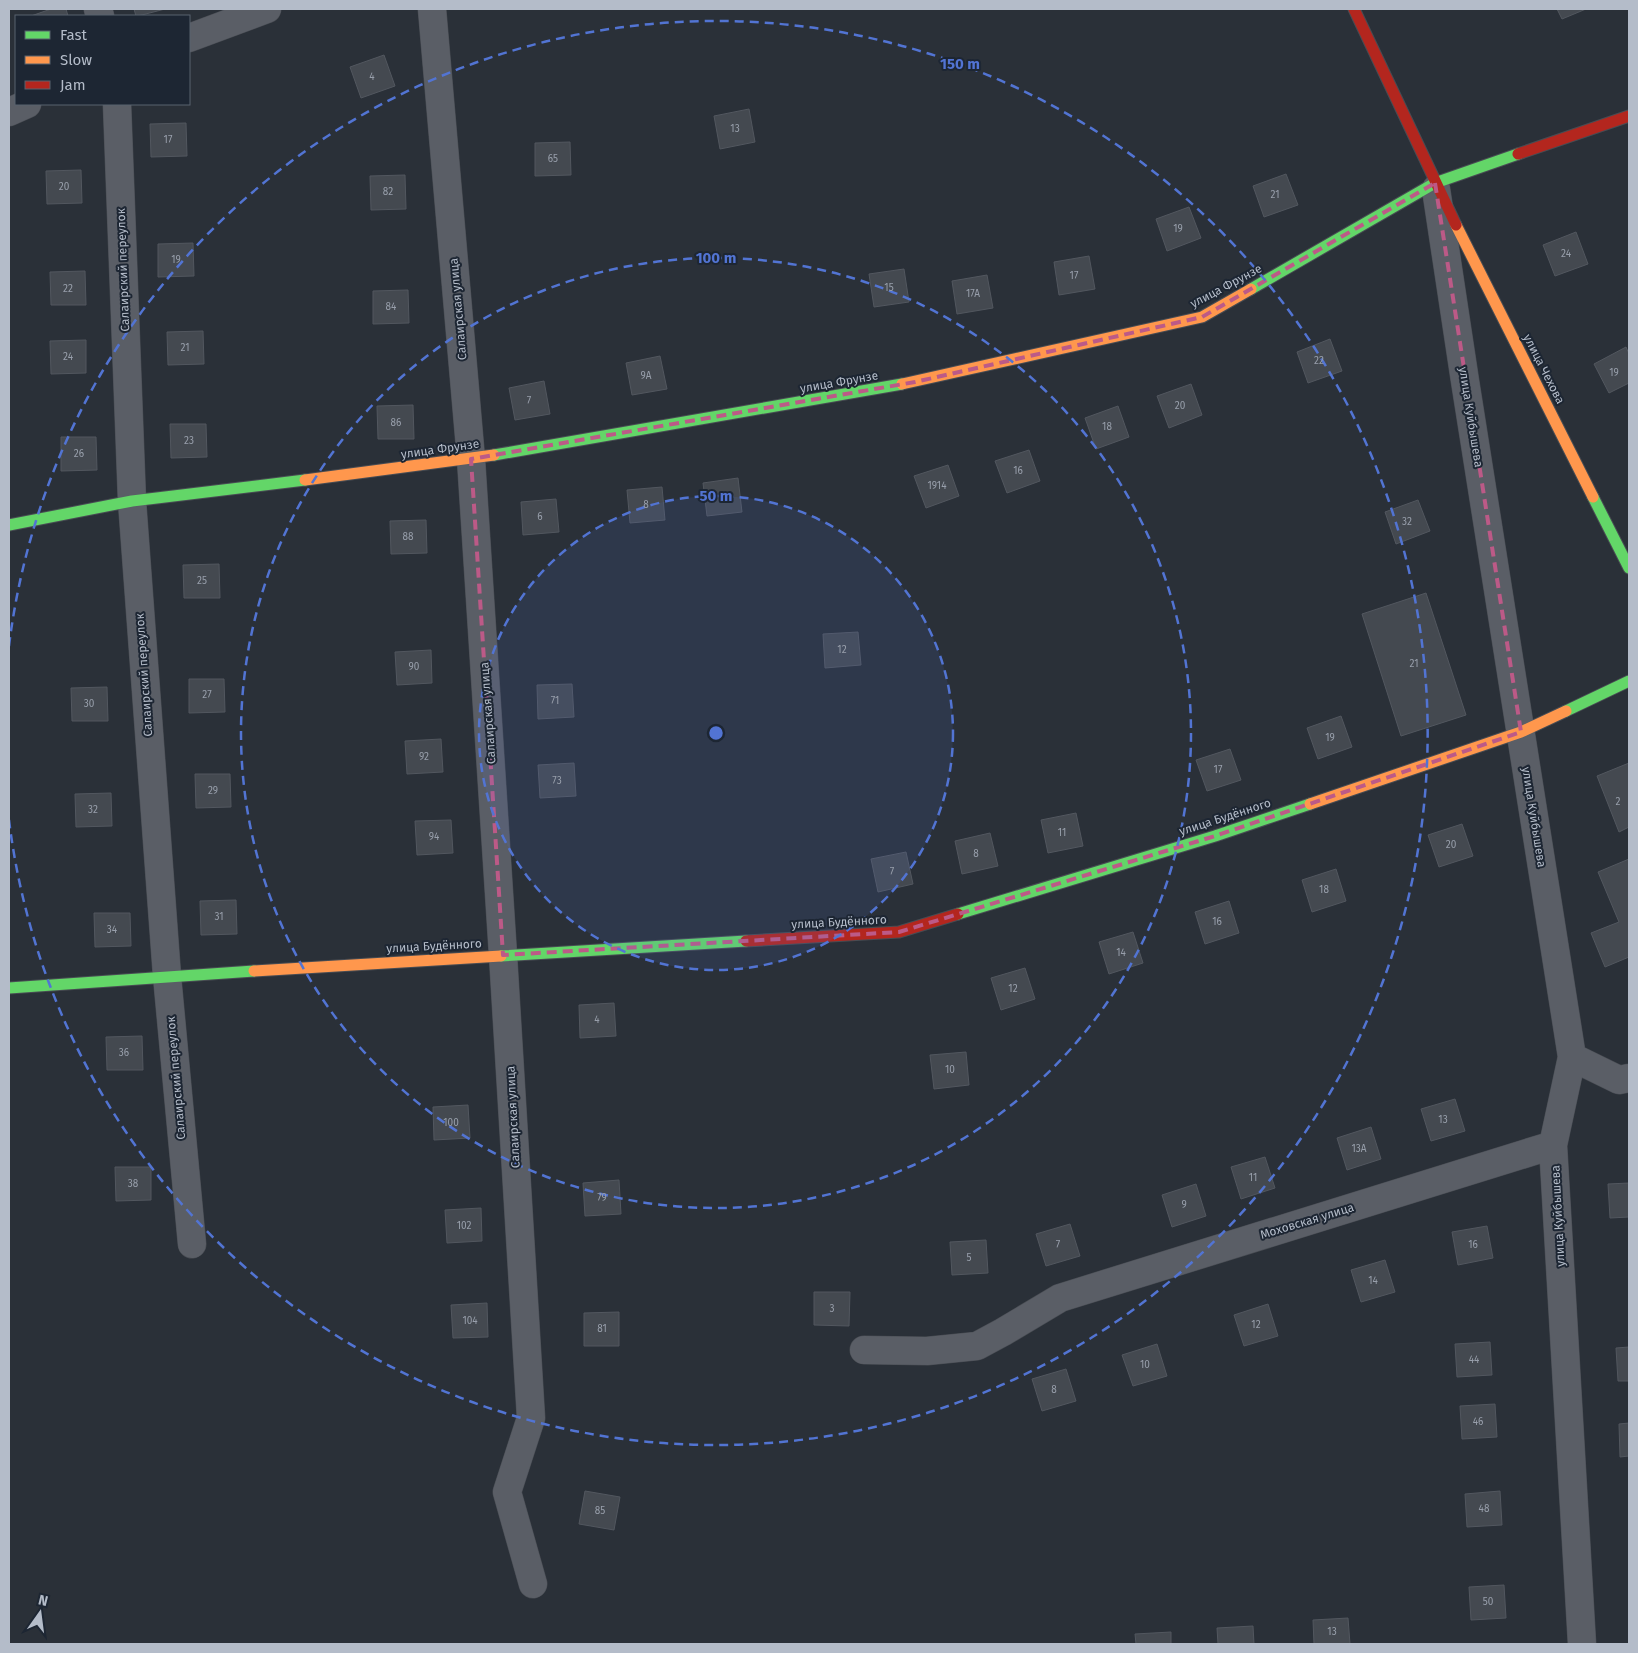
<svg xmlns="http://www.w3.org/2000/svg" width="1638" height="1653" font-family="'Fira Sans',sans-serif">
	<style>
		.building { fill: #444950; stroke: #52575f }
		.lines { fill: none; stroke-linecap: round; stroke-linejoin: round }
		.street-casing { stroke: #484c53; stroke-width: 29 }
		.fast-casing { stroke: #484c53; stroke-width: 13 }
		.slow-casing { stroke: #484c53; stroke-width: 13 }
		.jam-casing { stroke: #484c53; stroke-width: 13 }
		.street { stroke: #5a5e66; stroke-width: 28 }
		.fast { stroke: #63d668; stroke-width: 11 }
		.slow { stroke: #ff974d; stroke-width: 11 }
		.jam { stroke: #b3261e; stroke-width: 11 }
		.marked { fill: none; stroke: #bc5a87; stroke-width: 4; stroke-dasharray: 10 6; stroke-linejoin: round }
		.ring { fill: none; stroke: #5274d3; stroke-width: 2.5; stroke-dasharray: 9 6 }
		.labels { text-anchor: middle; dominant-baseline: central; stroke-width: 4; stroke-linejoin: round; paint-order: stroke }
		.number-label { font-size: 10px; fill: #989fab }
		.street-label { font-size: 12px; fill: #b4bcc9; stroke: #1d2633 }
		.centre { fill: #5274d3; stroke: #1d2633; stroke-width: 2.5 }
		.ring-label { font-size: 15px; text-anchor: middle; font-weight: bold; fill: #5274d3; stroke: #1d2633; stroke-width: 4; stroke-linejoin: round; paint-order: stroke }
	</style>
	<rect width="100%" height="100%" fill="#2a3038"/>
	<path class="building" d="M51 9H66L68 16H31Z
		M134 9H165L138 16H136Z
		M1557 9H1586L1562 19Z
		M384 55 395 86 361 98 350 67Z
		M749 109 755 142 720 149 714 116Z
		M186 123 187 156 151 157 150 124Z
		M570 142 571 175 535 176V143Z
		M81 170 82 203 47 204 46 171Z
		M1286 174 1298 205 1264 217 1253 186Z
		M405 175 406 209 371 210 370 176Z
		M1189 207 1201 238 1167 251 1156 219Z
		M1576 232 1588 264 1555 276 1543 245Z
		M193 243 194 276 158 277V244Z
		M1089 256 1095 289 1059 295 1054 262Z
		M904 269 909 302 874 307 869 274Z
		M85 271 86 305H51L50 272Z
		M987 275 993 308 957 314 952 281Z
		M408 290 409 323 373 324V291Z
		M203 331 204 364 168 365 167 332Z
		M1330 339 1342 371 1308 383 1297 352Z
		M86 340V373L51 374 50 341Z
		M1626 347 1629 354V383L1609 393 1594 364Z
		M660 356 667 389 632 395 626 363Z
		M544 381 550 414 515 420 509 388Z
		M1191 384 1202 415 1169 428 1157 396Z
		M413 405 414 439H378L377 406Z
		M1118 406 1129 437 1096 449 1085 418Z
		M170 424H206L207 457 171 458Z
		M61 437H96L97 470 61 471Z
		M1029 450 1040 481 1007 493 995 461Z
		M948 465 959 496 926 508 914 476Z
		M738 478 742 512 707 516 703 483Z
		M662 487 665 520 630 523 627 490Z
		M556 499 559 532 523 535 521 502Z
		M1418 500 1430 531 1396 544 1385 512Z
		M426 520 427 553 391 554 390 521Z
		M219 564 220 598H184L183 565Z
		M1426 593 1466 715 1401 736 1362 614Z
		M858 632 861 665 825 668 823 634Z
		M431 650 432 683 397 685 395 652Z
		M189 679H224L225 712 189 713Z
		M572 684 574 717 538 719 537 685Z
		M107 687 108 721H72L71 688Z
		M1341 716 1352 747 1318 759 1307 728Z
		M441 739 443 772 407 774 405 741Z
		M1230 749 1241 780 1207 791 1196 760Z
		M574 763 576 796 540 798 538 765Z
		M1629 763V827L1619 832 1597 776Z
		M195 774H230L231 807 196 808Z
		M111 793 112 826 76 827 75 794Z
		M1076 813 1083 846 1048 853 1041 820Z
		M451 820 453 853 417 855 415 821Z
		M1462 824 1473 856 1439 867 1428 835Z
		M990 833 998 866 962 874 955 841Z
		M906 852 913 884 878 892 871 859Z
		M1629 859V957L1605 967 1591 933 1619 922 1598 872Z
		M1336 869 1346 901 1312 912 1302 880Z
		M236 900 237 934 201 935 200 901Z
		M1229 901 1239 933 1205 944 1195 912Z
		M94 913H130L131 946 95 947Z
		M1133 932 1143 963 1109 974 1099 942Z
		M1025 968 1035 999 1001 1010 991 978Z
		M614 1003 616 1036 580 1038 579 1005Z
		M142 1036 143 1070H107L106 1037Z
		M966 1052 969 1085 934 1089 930 1055Z
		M1455 1099 1465 1131 1431 1141 1421 1109Z
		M468 1105 470 1138 434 1140 433 1107Z
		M1371 1127 1381 1159 1347 1170 1337 1138Z
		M1265 1157 1275 1188 1241 1199 1231 1167Z
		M115 1167H151V1200L116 1201Z
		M619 1180 621 1214 585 1216 583 1183Z
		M1629 1183V1217L1610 1218 1608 1184Z
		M1196 1184 1206 1216 1172 1227 1162 1195Z
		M481 1208 482 1241 447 1243 445 1210Z
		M1070 1224 1080 1256 1046 1266 1036 1234Z
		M1487 1226 1493 1258 1458 1265 1452 1232Z
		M986 1240 988 1273 952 1275 950 1242Z
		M1385 1260 1395 1292 1361 1302 1351 1270Z
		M814 1292H850L849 1326 814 1325Z
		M487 1303 488 1337 453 1338 451 1305Z
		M1268 1304 1278 1336 1244 1346 1234 1315Z
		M619 1312V1346H584V1313Z
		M1490 1342 1492 1375 1457 1377 1455 1344Z
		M1157 1344 1167 1376 1133 1386 1122 1355Z
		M1629 1347V1381H1618L1616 1348Z
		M1066 1369 1076 1401 1042 1411 1032 1379Z
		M1495 1404 1497 1437 1462 1439 1460 1406Z
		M1629 1423V1456L1620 1457 1619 1424Z
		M585 1491 620 1497 614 1530 579 1524Z
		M1500 1491 1502 1525 1467 1527 1465 1494Z
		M1504 1585 1506 1618 1471 1620 1469 1587Z
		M1348 1618 1350 1644H1314L1313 1620Z
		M1253 1626 1254 1644H1218L1217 1628Z
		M1171 1632V1644H1136L1135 1634Z"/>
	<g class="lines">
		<g class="street-casing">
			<path id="street" d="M98 9 100 16
				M432 9 471 459 503 955 531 1418 507 1492 533 1584
				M189 38 267 9
				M117 104 132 501 167 976 192 1244
				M9 112 27 104
				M1436 189 1465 381 1572 1057 1553 1145 1582 1644
				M1572 1057 1619 1080 1629 1078
				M864 1350 927 1351 977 1346 1003 1332 1060 1298 1553 1145"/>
		</g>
		<g class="fast-casing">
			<path id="fast" d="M1251 289 1435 183 1518 154
				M494 455 902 384
				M1593 497 1629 568
				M9 525 132 501 305 480
				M1566 711 1629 681
				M958 914 1215 836 1310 804
				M501 956 746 941
				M9 988 254 971"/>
		</g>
		<g class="slow-casing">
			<path id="slow" d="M1456 225 1593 497
				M902 384 1202 317 1251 289
				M305 480 494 455
				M1310 804 1521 732 1566 711
				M254 971 501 956"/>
		</g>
		<g class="jam-casing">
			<path id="jam" d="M1354 9 1456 225
				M1518 154 1629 116
				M746 941 899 932 958 914"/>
		</g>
		<use href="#street" class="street"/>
		<use href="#fast" class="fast"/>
		<use href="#slow" class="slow"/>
		<use href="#jam" class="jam"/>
	</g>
	<path class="marked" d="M1435 183 1521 732 1215 836 899 932 503 955 471 459 915 382 1202 317Z"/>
	<circle cx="716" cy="733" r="237" fill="#5274d3" fill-opacity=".12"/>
	<g class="ring">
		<circle cx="716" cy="733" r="237"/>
		<circle cx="716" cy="733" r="475"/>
		<path d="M9 646A712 712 0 1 1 9 820"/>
	</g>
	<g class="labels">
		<g class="number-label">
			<text x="372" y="77">4</text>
			<text x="735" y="129">13</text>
			<text x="168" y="140">17</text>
			<text x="553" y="159">65</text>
			<text x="64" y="187">20</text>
			<text x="388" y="192">82</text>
			<text x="1275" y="195">21</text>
			<text x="1178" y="229">19</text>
			<text x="1566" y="254">24</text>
			<text x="176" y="260">19</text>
			<text x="1074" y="276">17</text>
			<text x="889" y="288">15</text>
			<text x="68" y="289">22</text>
			<text x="973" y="294">17А</text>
			<text x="391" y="307">84</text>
			<text x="185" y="348">21</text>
			<text x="68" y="357">24</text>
			<text x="1319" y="361">22</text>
			<text x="1614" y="373">19</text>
			<text x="646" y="376">9А</text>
			<text x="529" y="401">7</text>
			<text x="1180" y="406">20</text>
			<text x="396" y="423">86</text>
			<text x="1107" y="427">18</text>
			<text x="189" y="441">23</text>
			<text x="79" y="454">26</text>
			<text x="1018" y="471">16</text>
			<text x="937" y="486">1914</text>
			<text x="646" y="505">8</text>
			<text x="540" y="517">6</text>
			<text x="1407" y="522">32</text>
			<text x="408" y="537">88</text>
			<text x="202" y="581">25</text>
			<text x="842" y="650">12</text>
			<text x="1414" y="664">21</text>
			<text x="414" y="667">90</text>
			<text x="207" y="695">27</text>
			<text x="555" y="701">71</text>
			<text x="89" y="704">30</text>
			<text x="1330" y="738">19</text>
			<text x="424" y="757">92</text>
			<text x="1218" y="770">17</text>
			<text x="557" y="781">73</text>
			<text x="213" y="791">29</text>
			<text x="1618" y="802">2</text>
			<text x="93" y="810">32</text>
			<text x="1062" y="833">11</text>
			<text x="434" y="837">94</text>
			<text x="1451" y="845">20</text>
			<text x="976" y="854">8</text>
			<text x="892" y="872">7</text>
			<text x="1324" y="890">18</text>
			<text x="219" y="917">31</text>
			<text x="1217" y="922">16</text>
			<text x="112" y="930">34</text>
			<text x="1121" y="953">14</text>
			<text x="1013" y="989">12</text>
			<text x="597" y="1020">4</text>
			<text x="124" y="1053">36</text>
			<text x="950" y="1070">10</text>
			<text x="1443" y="1120">13</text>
			<text x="451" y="1123">100</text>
			<text x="1359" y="1149">13А</text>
			<text x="1253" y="1178">11</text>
			<text x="133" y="1184">38</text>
			<text x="602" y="1198">79</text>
			<text x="1184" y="1205">9</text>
			<text x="464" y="1226">102</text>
			<text x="1058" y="1245">7</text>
			<text x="1473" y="1245">16</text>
			<text x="969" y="1258">5</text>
			<text x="1373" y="1281">14</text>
			<text x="832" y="1309">3</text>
			<text x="470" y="1321">104</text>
			<text x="1256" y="1325">12</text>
			<text x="602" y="1329">81</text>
			<text x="1474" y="1360">44</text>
			<text x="1145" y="1365">10</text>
			<text x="1054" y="1390">8</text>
			<text x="1478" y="1422">46</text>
			<text x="1484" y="1509">48</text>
			<text x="600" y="1511">85</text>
			<text x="1488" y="1602">50</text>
			<text x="1332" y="1632">13</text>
		</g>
		<g class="street-label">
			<text transform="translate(123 270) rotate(-92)">Салаирский переулок</text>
			<text transform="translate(1226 286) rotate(-28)">улица Фрунзе</text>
			<text transform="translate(458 309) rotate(-95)">Салаирская улица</text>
			<text transform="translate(1544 369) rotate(63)">улица Чехова</text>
			<text transform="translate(839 382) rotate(-10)">улица Фрунзе</text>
			<text transform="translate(1471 417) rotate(81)">улица Куйбышева</text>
			<text transform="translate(440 449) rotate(-8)">улица Фрунзе</text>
			<text transform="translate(144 675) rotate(-94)">Салаирский переулок</text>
			<text transform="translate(488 713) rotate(-94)">Салаирская улица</text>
			<text transform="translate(1225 817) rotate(-18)">улица Будённого</text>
			<text transform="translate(1534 817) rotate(81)">улица Куйбышева</text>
			<text transform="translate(839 922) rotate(-3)">улица Будённого</text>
			<text transform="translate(434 946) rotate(-3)">улица Будённого</text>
			<text transform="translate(176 1078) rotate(-95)">Салаирский переулок</text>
			<text transform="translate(513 1117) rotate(-93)">Салаирская улица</text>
			<text transform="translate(1558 1216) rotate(-93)">улица Куйбышева</text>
			<text transform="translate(1307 1221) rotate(-17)">Моховская улица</text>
		</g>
	</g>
	<circle cx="716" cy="733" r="8" class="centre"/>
	<g class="ring-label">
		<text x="960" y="69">150 m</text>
		<text x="716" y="263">100 m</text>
		<text x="716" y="501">50 m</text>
	</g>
	<rect width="1638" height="1653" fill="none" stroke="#b4bcc9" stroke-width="20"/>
	<rect x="15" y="15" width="175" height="90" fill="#1d2633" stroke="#59626f"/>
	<rect x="25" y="31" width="25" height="8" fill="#63d668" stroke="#59626f"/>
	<text x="60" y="40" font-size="15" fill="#b4bcc9">Fast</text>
	<rect x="25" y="56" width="25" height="8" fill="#ff974d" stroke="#59626f"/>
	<text x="60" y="65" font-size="15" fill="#b4bcc9">Slow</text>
	<rect x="25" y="81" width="25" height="8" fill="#b3261e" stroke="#59626f"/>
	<text x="60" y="90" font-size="15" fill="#b4bcc9">Jam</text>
	<g transform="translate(40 1613) rotate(14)" stroke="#1d2633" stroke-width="4" paint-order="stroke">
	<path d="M0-4L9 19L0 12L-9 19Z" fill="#b4bcc9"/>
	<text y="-8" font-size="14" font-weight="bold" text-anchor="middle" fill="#b4bcc9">N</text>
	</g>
</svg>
